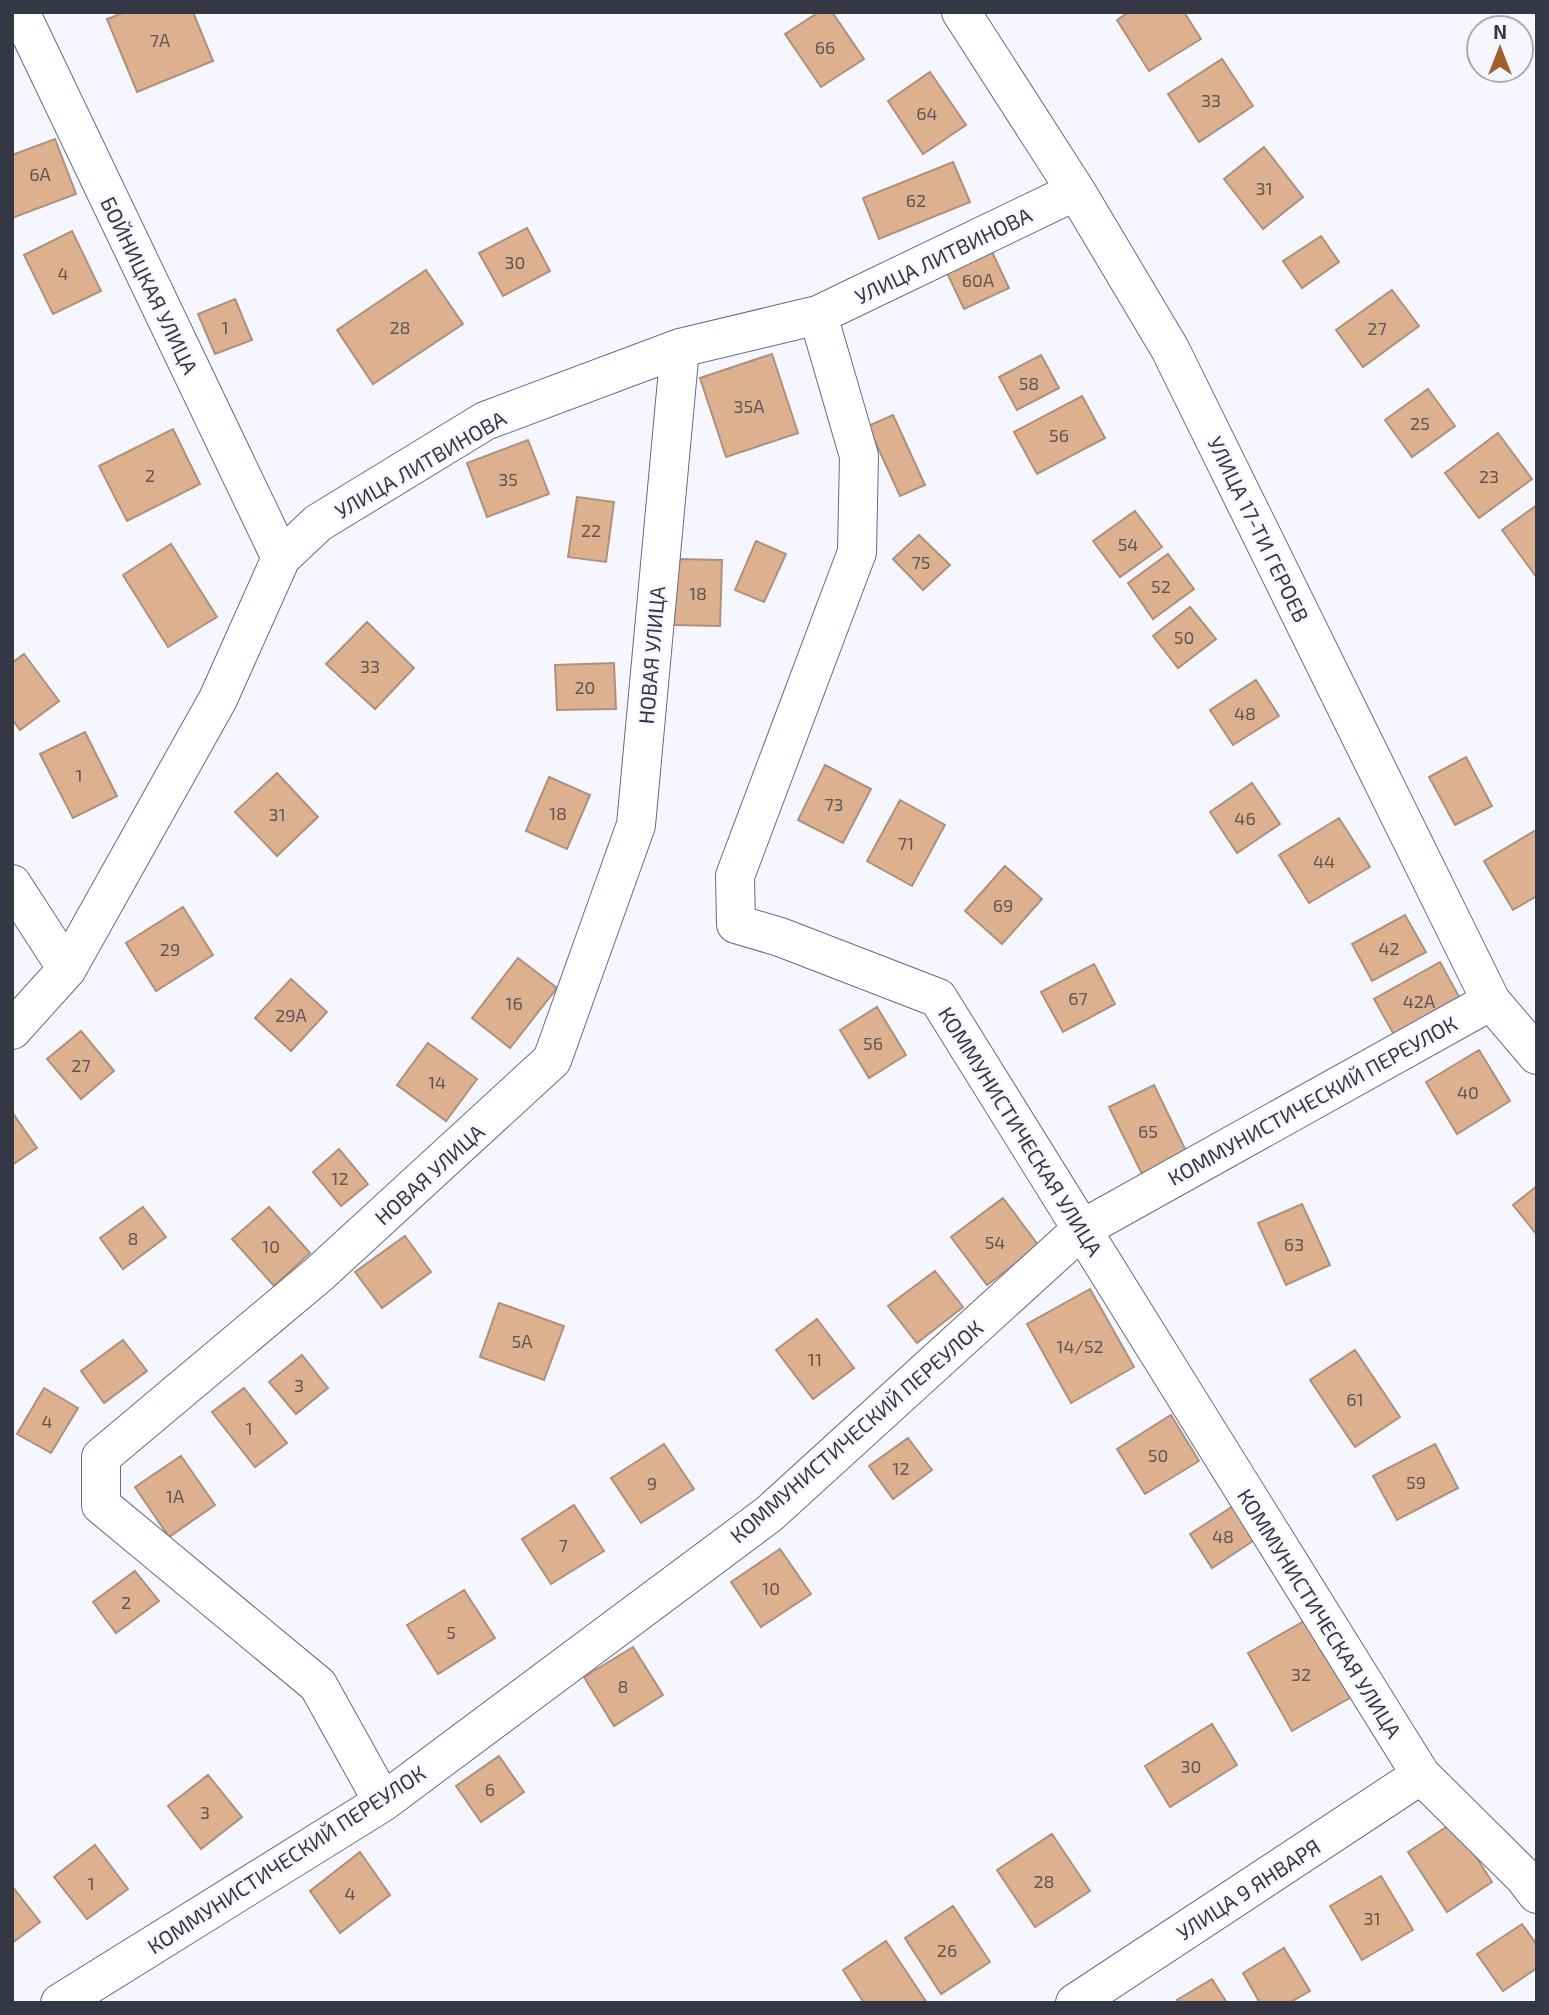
<svg xmlns="http://www.w3.org/2000/svg" width="1549" height="2015" font-family="'Exo 2',sans-serif">
	<style>
		.building { fill: #ddb08f; stroke: #ae907b; stroke-width: 2 }
		.lines { fill: none; stroke-linecap: round; stroke-linejoin: round }
		.street-casing { stroke: #686a88; stroke-width: 40 }
		.street { stroke: #fff; stroke-width: 38 }
		.labels { text-anchor: middle; dominant-baseline: central; stroke-width: 5; stroke-linejoin: round; paint-order: stroke }
		.number-label { font-size: 18px; fill: #605558 }
		.street-label { font-size: 21px; fill: #363745; stroke: #f6f7fe }
	</style>
	<rect width="100%" height="100%" fill="#f6f7fe"/>
	<path class="building" d="M125 12H193L213 61 137 92 107 19Z
		M819 12H832L864 59 821 87 785 34Z
		M1129 12H1184L1201 39 1149 71 1117 20Z
		M1222 59 1253 106 1199 142 1168 94Z
		M930 72 966 125 923 154 888 101Z
		M55 139 76 194 12 218V155Z
		M1264 147 1303 197 1263 229 1224 179Z
		M953 162 970 202 879 239 863 198Z
		M527 228 550 271 503 296 479 253Z
		M72 231 101 291 53 314 24 255Z
		M1321 236 1339 262 1302 288 1283 261Z
		M992 252 1009 288 964 309 947 273Z
		M426 270 463 324 373 384 337 330Z
		M1392 290 1419 326 1363 367 1336 330Z
		M235 299 252 340 215 354 198 314Z
		M772 354 798 433 726 457 700 378Z
		M1041 355 1059 388 1017 410 999 377Z
		M1428 389 1455 426 1412 457 1385 420Z
		M1082 396 1105 438 1037 474 1014 432Z
		M893 415 925 485 900 496 868 426Z
		M173 429 200 484 127 521 99 466Z
		M1498 433 1532 479 1479 518 1445 473Z
		M528 440 549 494 487 517 467 463Z
		M577 497 614 502 606 562 568 557Z
		M1537 505V578L1502 530Z
		M1135 511 1162 547 1120 577 1093 541Z
		M919 535 950 565 923 590 893 559Z
		M756 541 786 554 764 602 735 590Z
		M171 544 217 617 168 647 123 575Z
		M1168 554 1194 589 1153 619 1128 583Z
		M677 559 722 560 720 626 674 625Z
		M1190 607 1216 639 1178 668 1153 636Z
		M367 622 414 668 375 709 326 664Z
		M24 654 59 701 20 730 12 719V663Z
		M614 663 616 709 557 710 555 665Z
		M1256 680 1279 716 1233 745 1210 710Z
		M85 732 117 796 73 818 40 754Z
		M1466 757 1492 806 1455 825 1429 777Z
		M825 765 871 789 843 843 798 820Z
		M277 773 318 817 277 856 235 812Z
		M549 777 590 795 567 849 526 831Z
		M1252 783 1280 824 1237 853 1210 812Z
		M900 800 945 825 912 886 867 861Z
		M1339 818 1370 867 1309 903 1279 855Z
		M1536 830 1537 896 1513 910 1484 861Z
		M1005 866 1042 899 1002 944 965 911Z
		M183 907 213 955 156 991 126 943Z
		M1405 915 1426 952 1372 981 1352 944Z
		M518 958 557 988 510 1048 472 1018Z
		M1440 962 1463 1004 1397 1040 1374 999Z
		M1094 964 1115 1004 1063 1032 1041 992Z
		M291 979 327 1012 291 1051 255 1018Z
		M877 1007 906 1055 869 1078 840 1030Z
		M81 1031 114 1071 81 1099 47 1059Z
		M428 1043 477 1079 446 1121 397 1085Z
		M1479 1050 1510 1101 1457 1134 1426 1082Z
		M1154 1085 1188 1155 1143 1176 1109 1107Z
		M12 1112 37 1148 12 1165Z
		M339 1149 368 1184 341 1206 313 1172Z
		M1537 1186V1235L1513 1205Z
		M1003 1198 1039 1246 987 1285 951 1237Z
		M1302 1204 1330 1265 1286 1285 1258 1223Z
		M143 1207 166 1237 123 1269 100 1238Z
		M269 1207 310 1253 274 1286 232 1239Z
		M405 1236 431 1272 382 1308 355 1272Z
		M935 1271 963 1307 917 1343 888 1306Z
		M1090 1289 1134 1367 1071 1403 1027 1324Z
		M499 1303 564 1326 544 1380 480 1357Z
		M817 1319 854 1368 813 1399 776 1350Z
		M123 1340 147 1371 104 1403 81 1371Z
		M1355 1350 1400 1417 1355 1447 1310 1380Z
		M302 1355 328 1388 296 1414 269 1382Z
		M44 1388 78 1408 51 1453 17 1434Z
		M244 1388 287 1443 255 1467 212 1412Z
		M1171 1415 1199 1461 1145 1494 1117 1449Z
		M908 1438 932 1470 893 1499 869 1466Z
		M664 1444 694 1489 641 1523 611 1478Z
		M1435 1444 1458 1488 1397 1520 1373 1476Z
		M181 1456 215 1505 169 1537 135 1487Z
		M574 1505 604 1551 551 1584 522 1539Z
		M1235 1505 1256 1539 1212 1568 1190 1534Z
		M780 1549 811 1594 761 1627 731 1582Z
		M135 1571 159 1601 116 1633 93 1602Z
		M464 1590 495 1638 438 1674 407 1625Z
		M1311 1617 1355 1695 1292 1731 1248 1653Z
		M633 1647 663 1695 614 1726 584 1677Z
		M1212 1724 1237 1765 1170 1807 1145 1766Z
		M499 1756 524 1792 481 1822 456 1786Z
		M208 1775 242 1817 201 1849 168 1806Z
		M1454 1822 1492 1882 1447 1912 1408 1852Z
		M1052 1834 1090 1891 1035 1927 997 1870Z
		M95 1845 128 1889 87 1919 54 1877Z
		M360 1852 390 1895 340 1933 310 1891Z
		M1381 1876 1413 1930 1362 1960 1330 1906Z
		M12 1886 40 1922 12 1943Z
		M953 1906 990 1962 941 1994 905 1938Z
		M1522 1924 1537 1945V1968L1503 1991 1477 1954Z
		M886 1941 927 2003H864L843 1970Z
		M1284 1948 1310 1991 1289 2003H1260L1243 1973Z
		M1212 1979 1227 2003H1178L1177 2000Z"/>
	<g class="lines">
		<g class="street-casing">
			<path id="street" d="M20 12 281 558
				M961 12 1076 191 1170 349 1491 1001 1537 1055
				M818 315 859 456 857 552 735 876 736 924 780 937 938 998 1421 1775 1524 1877 1537 1894
				M12 884 67 969
				M12 1030 67 969 218 699 281 558 318 523 485 421 680 348 818 315 1076 191
				M383 1802 318 1685 101 1505V1457L319 1274 552 1060 636 825 680 348
				M60 2003 383 1802 769 1514 1082 1229 1491 1001
				M1075 2003 1421 1775"/>
		</g>
		<use href="#street" class="street"/>
	</g>
	<g class="labels">
		<g class="number-label">
			<text x="160" y="40">7А</text>
			<text x="825" y="47">66</text>
			<text x="1211" y="100">33</text>
			<text x="927" y="113">64</text>
			<text x="40" y="174">6А</text>
			<text x="1264" y="188">31</text>
			<text x="916" y="200">62</text>
			<text x="515" y="262">30</text>
			<text x="63" y="273">4</text>
			<text x="978" y="280">60А</text>
			<text x="225" y="327">1</text>
			<text x="400" y="327">28</text>
			<text x="1377" y="328">27</text>
			<text x="1029" y="383">58</text>
			<text x="749" y="406">35А</text>
			<text x="1420" y="423">25</text>
			<text x="1059" y="435">56</text>
			<text x="150" y="475">2</text>
			<text x="1489" y="476">23</text>
			<text x="508" y="479">35</text>
			<text x="591" y="530">22</text>
			<text x="1128" y="544">54</text>
			<text x="921" y="562">75</text>
			<text x="1161" y="586">52</text>
			<text x="698" y="593">18</text>
			<text x="1184" y="637">50</text>
			<text x="370" y="666">33</text>
			<text x="585" y="687">20</text>
			<text x="1245" y="713">48</text>
			<text x="79" y="775">1</text>
			<text x="834" y="804">73</text>
			<text x="558" y="813">18</text>
			<text x="277" y="814">31</text>
			<text x="1245" y="818">46</text>
			<text x="906" y="843">71</text>
			<text x="1324" y="861">44</text>
			<text x="1003" y="905">69</text>
			<text x="1389" y="948">42</text>
			<text x="170" y="949">29</text>
			<text x="1078" y="998">67</text>
			<text x="1419" y="1001">42А</text>
			<text x="514" y="1003">16</text>
			<text x="291" y="1015">29А</text>
			<text x="873" y="1043">56</text>
			<text x="81" y="1065">27</text>
			<text x="437" y="1082">14</text>
			<text x="1468" y="1092">40</text>
			<text x="1148" y="1131">65</text>
			<text x="340" y="1178">12</text>
			<text x="133" y="1238">8</text>
			<text x="995" y="1242">54</text>
			<text x="1294" y="1244">63</text>
			<text x="271" y="1246">10</text>
			<text x="522" y="1341">5А</text>
			<text x="1080" y="1346">14/52</text>
			<text x="815" y="1359">11</text>
			<text x="299" y="1385">3</text>
			<text x="1355" y="1399">61</text>
			<text x="47" y="1421">4</text>
			<text x="249" y="1428">1</text>
			<text x="1158" y="1455">50</text>
			<text x="901" y="1468">12</text>
			<text x="1416" y="1482">59</text>
			<text x="652" y="1483">9</text>
			<text x="175" y="1496">1А</text>
			<text x="1223" y="1536">48</text>
			<text x="563" y="1545">7</text>
			<text x="771" y="1588">10</text>
			<text x="126" y="1602">2</text>
			<text x="451" y="1632">5</text>
			<text x="1301" y="1674">32</text>
			<text x="623" y="1686">8</text>
			<text x="1191" y="1766">30</text>
			<text x="490" y="1789">6</text>
			<text x="205" y="1812">3</text>
			<text x="1044" y="1881">28</text>
			<text x="91" y="1883">1</text>
			<text x="350" y="1893">4</text>
			<text x="1372" y="1918">31</text>
			<text x="947" y="1950">26</text>
		</g>
		<g class="street-label">
			<text transform="translate(943 255) rotate(-26)">УЛИЦА ЛИТВИНОВА</text>
			<text transform="translate(150 285) rotate(64)">БОЙНИЦКАЯ УЛИЦА</text>
			<text transform="translate(420 464) rotate(-30)">УЛИЦА ЛИТВИНОВА</text>
			<text transform="translate(1259 529) rotate(64)">УЛИЦА 17-ТИ ГЕРОЕВ</text>
			<text transform="translate(651 655) rotate(-85)">НОВАЯ УЛИЦА</text>
			<text transform="translate(1312 1100) rotate(-29)">КОММУНИСТИЧЕСКИЙ ПЕРЕУЛОК</text>
			<text transform="translate(1021 1131) rotate(58)">КОММУНИСТИЧЕСКАЯ УЛИЦА</text>
			<text transform="translate(429 1174) rotate(-42)">НОВАЯ УЛИЦА</text>
			<text transform="translate(856 1431) rotate(-41)">КОММУНИСТИЧЕСКИЙ ПЕРЕУЛОК</text>
			<text transform="translate(1320 1613) rotate(58)">КОММУНИСТИЧЕСКАЯ УЛИЦА</text>
			<text transform="translate(286 1859) rotate(-33)">КОММУНИСТИЧЕСКИЙ ПЕРЕУЛОК</text>
			<text transform="translate(1248 1889) rotate(-33)">УЛИЦА 9 ЯНВАРЯ</text>
		</g>
	</g>
	<rect width="1549" height="2015" fill="none" stroke="#363745" stroke-width="28"/>
	<g transform="translate(1500 49)"><circle r="33" fill="#f6f7fe" stroke="#a9aab4" stroke-width="2"/>
	<path d="M0-5L12 26L0 18L-12 26Z" fill="#9f5f28"/>
	<text y="-10" font-size="19" font-weight="bold" text-anchor="middle" fill="#363745">N</text>
	</g>
</svg>
